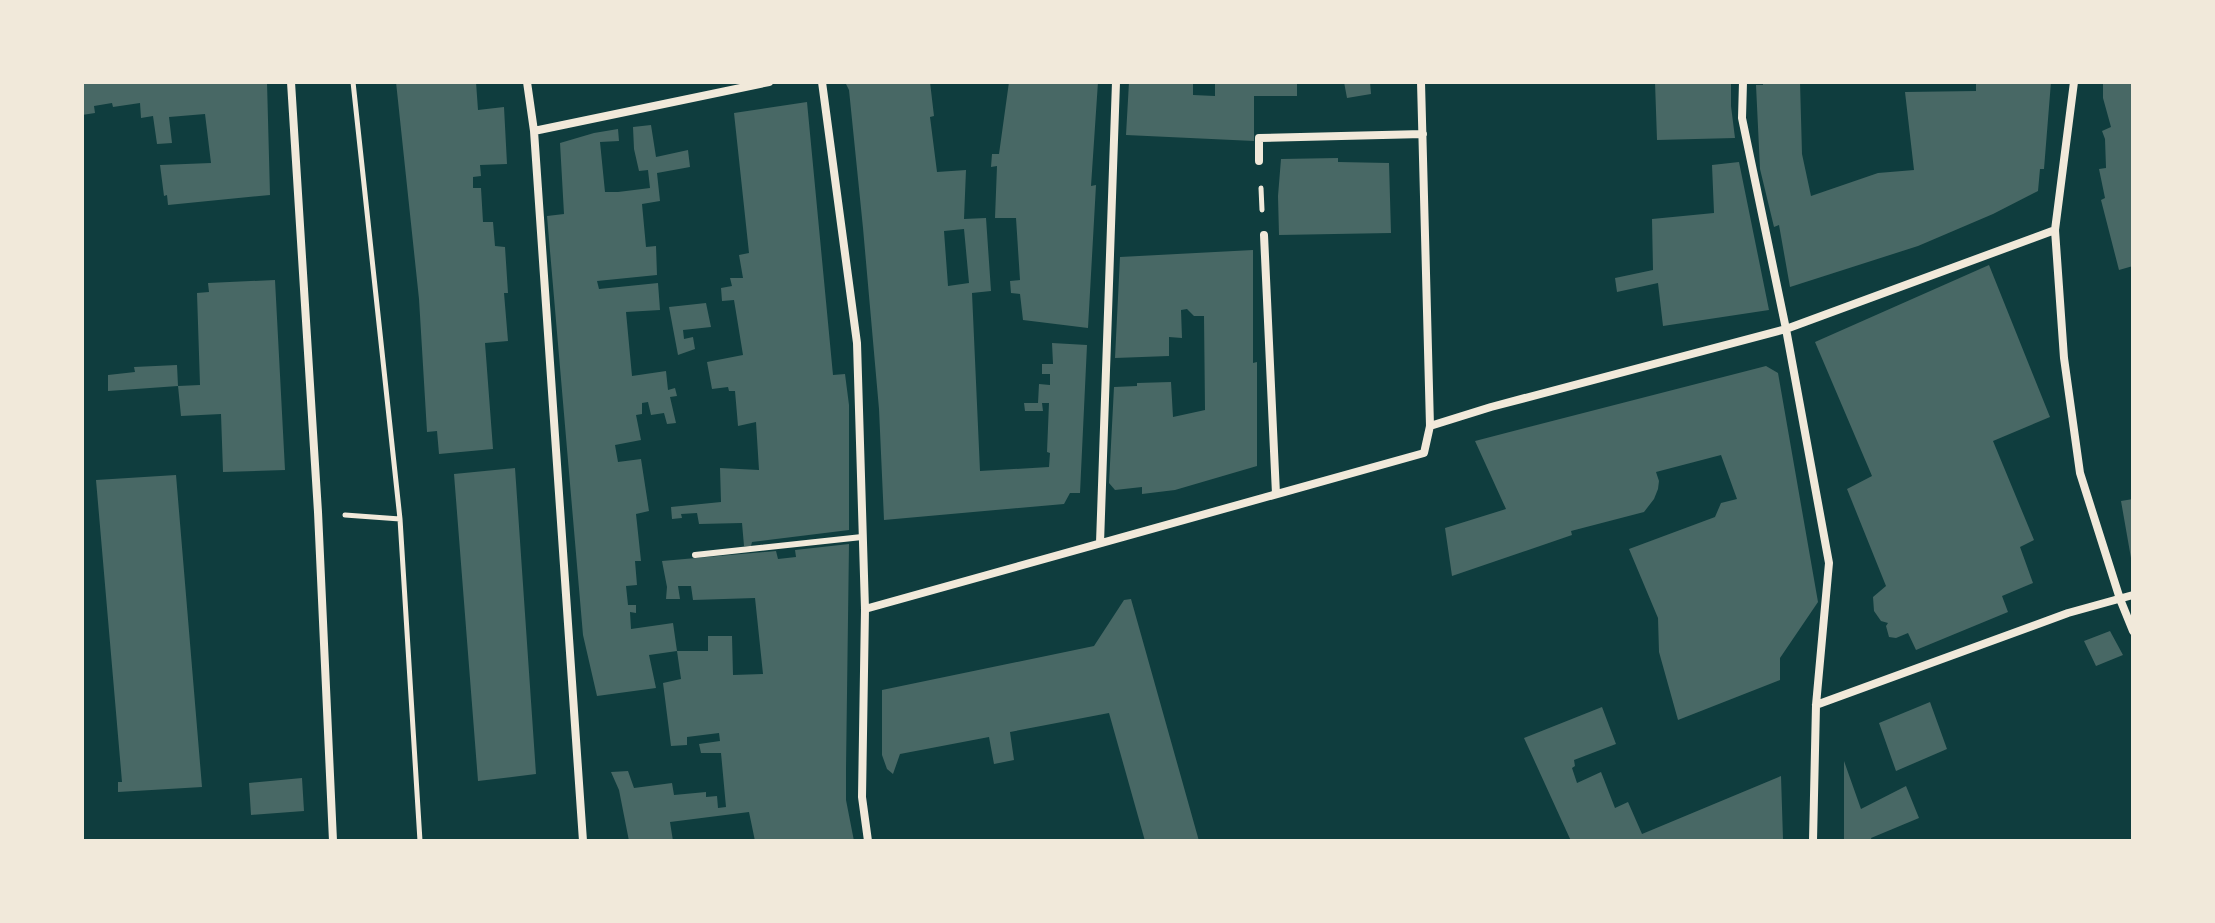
<svg xmlns="http://www.w3.org/2000/svg" width="2215" height="923" font-family="Roboto,sans-serif">
	<style>
		.building { fill: #486865; fill-rule: evenodd }
		.lines { fill: none; stroke-linecap: round; stroke-linejoin: round }
		.path { stroke: #f1e9da; stroke-width: 5 }
		.service { stroke: #f1e9da; stroke-width: 6 }
		.minor { stroke: #f1e9da; stroke-width: 8 }
	</style>
	<rect width="100%" height="100%" fill="#0f3d3e"/>
	<path class="building" d="M82 82H267L270 195 168 205 167 195 164 196 160 165 211 163 205 114 169 117 172 143 157 144 153 116 141 118 140 103 113 107 112 103 94 106 95 113 82 115Z
		M396 82H476L478 110 504 107 507 164 480 165 481 176 473 177V188H481L483 222H493L495 246 505 247 508 293H504L508 341 485 343 493 449 439 454 437 431 427 432 419 299Z
		M845 82H930L934 116 930 117 937 172 966 170 964 219 986 218 991 291 972 293 980 471 1049 467 1050 453 1047 452 1049 403H1042L1043 411H1025L1024 403H1038L1039 384 1050 385V374H1042V364H1053L1052 343 1087 345 1080 493H1070L1064 504 884 520 879 409 863 228 849 90ZM964 229 969 283 948 286 944 231Z
		M1009 82H1098L1091 186 1096 185 1088 328 1023 320 1020 294 1011 293 1010 281 1020 280 1016 218H995L997 166 991 167 992 154H999Z
		M1129 82H1193V95L1215 96V82H1297V96H1254V141L1126 135Z
		M1344 82H1370L1371 94 1347 98Z
		M1655 82H1731V106L1735 138 1657 140Z
		M1763 82H1800L1802 154 1811 196 1878 173 1914 170 1905 92 1976 91V82H2051L2044 169H2040L2038 191 1993 214 1918 246 1790 287 1779 225 1774 227 1760 169 1756 85H1763Z
		M2103 82H2133V266L2119 270 2101 200 2105 198 2099 169 2106 168 2105 139 2102 131 2111 127 2103 98Z
		M807 102 833 375 845 374 849 405V530L752 542 751 546H744L742 523 699 524 697 513 681 514 682 518 672 519 671 507 721 502 720 468 759 470 756 422 738 426 735 391H729L728 387 712 389 707 362 743 355 734 300 722 301 721 288 732 286 730 278H743L739 255 749 253 734 113Z
		M651 125 656 157 688 150 690 167 657 173 660 201 642 204 646 247 656 246 657 275 597 281 599 289 658 283 660 310 626 312 632 376 666 371 668 390 675 388 677 396 670 397 676 423 667 424 664 413 651 415 648 402 642 403V414L636 415 641 440 615 445 618 462 641 459 649 511 636 514 641 561H635L637 585 626 586 628 605H636V613L630 612 631 629 673 623 677 651 649 655 656 688 597 696 583 635 547 216 564 214 560 143 594 133 618 129 619 141 600 142 605 192H618L650 188 648 170 639 171 634 149 633 127Z
		M1338 158V162L1389 163 1391 233 1279 235 1278 196 1281 159Z
		M1739 162 1769 310 1663 326 1658 283 1617 292 1615 278 1653 270 1652 219 1714 213 1712 165Z
		M1253 250V363L1257 362V466L1175 490 1142 494V487L1115 490 1109 483 1114 387 1137 386V383L1171 382 1173 417 1205 410 1204 316H1194L1187 309 1181 310 1182 338 1169 337V356L1115 358 1120 257Z
		M1989 265 2050 417 1993 441 2034 540 2020 547 2033 583 2002 596 2008 612 1916 650 1908 633 1896 638 1889 637 1886 626 1888 623 1881 621 1874 611 1873 597 1886 586 1847 489 1872 476 1815 342Z
		M275 280 285 470 223 472 221 414 181 416 178 386 200 385 197 293 209 292 208 283Z
		M706 303 711 327 683 330 684 339 693 337 695 349 678 355 669 307Z
		M177 365 178 386 108 391V375L135 372 134 367Z
		M1766 366 1778 373 1818 602 1780 658V680L1678 720 1659 652 1658 618 1629 549 1715 517 1721 503 1737 499 1721 455 1656 472 1659 481 1658 489 1654 499 1644 512 1571 531 1572 535 1452 576 1445 528 1506 509 1475 441Z
		M515 468 536 774 478 781 454 474Z
		M176 475 202 787 118 792V782H122L96 480Z
		M2133 499V558H2131L2121 501Z
		M849 544 846 769V800L854 841H755L749 812 670 822 673 841H629L619 790 611 772 628 771 634 788 672 783 674 795 706 792V797L717 796 718 808 726 807 721 753H701L699 744 720 741 719 733 687 737V745L671 746 663 683 681 679 677 651H708V636H732L733 675 763 674 755 598 693 600 691 586H678L680 599H666L667 587 662 561 776 551 778 559 796 557 795 550Z
		M1131 599 1199 841H1145L1109 713 1010 732 1014 760 994 764 989 737 900 754 893 774 887 769 882 755V690L1094 646 1124 600Z
		M2110 631 2123 655 2096 666 2084 641Z
		M1930 702 1947 749 1896 771 1879 723Z
		M1602 707 1616 744 1574 760 1575 766 1572 768 1577 783 1601 772 1615 808 1628 802 1642 834 1781 776 1783 839 1778 841H1571L1524 738Z
		M1844 761 1861 809 1906 786 1919 818 1871 838 1872 841H1844Z
		M302 778 304 811 251 815 249 783Z"/>
	<g class="lines">
		<path class="path" d="M353 82 400 519 420 841
			M1261 188 1262 210
			M345 515 400 519"/>
		<path class="service" d="M695 555 862 537"/>
		<path class="minor" d="M291 82 318 512 333 841
			M527 82 534 131 583 841
			M822 82 857 343 865 609 862 797 868 841
			M1743 82 1742 118 1786 329 1829 563 1816 705 1813 841
			M2074 82 2055 230 2064 358 2080 473 2120 599 2133 631
			M534 131 769 82
			M1259 161V138L1423 134
			M1264 235 1276 494
			M1430 426 1491 407 1786 329 2055 230
			M1100 543 1116 82
			M865 609 1424 453 1430 426 1421 82
			M1816 705 2068 613 2133 595"/>
	</g>
	<rect width="2215" height="923" fill="none" stroke="#f1e9da" stroke-width="168"/>
</svg>
